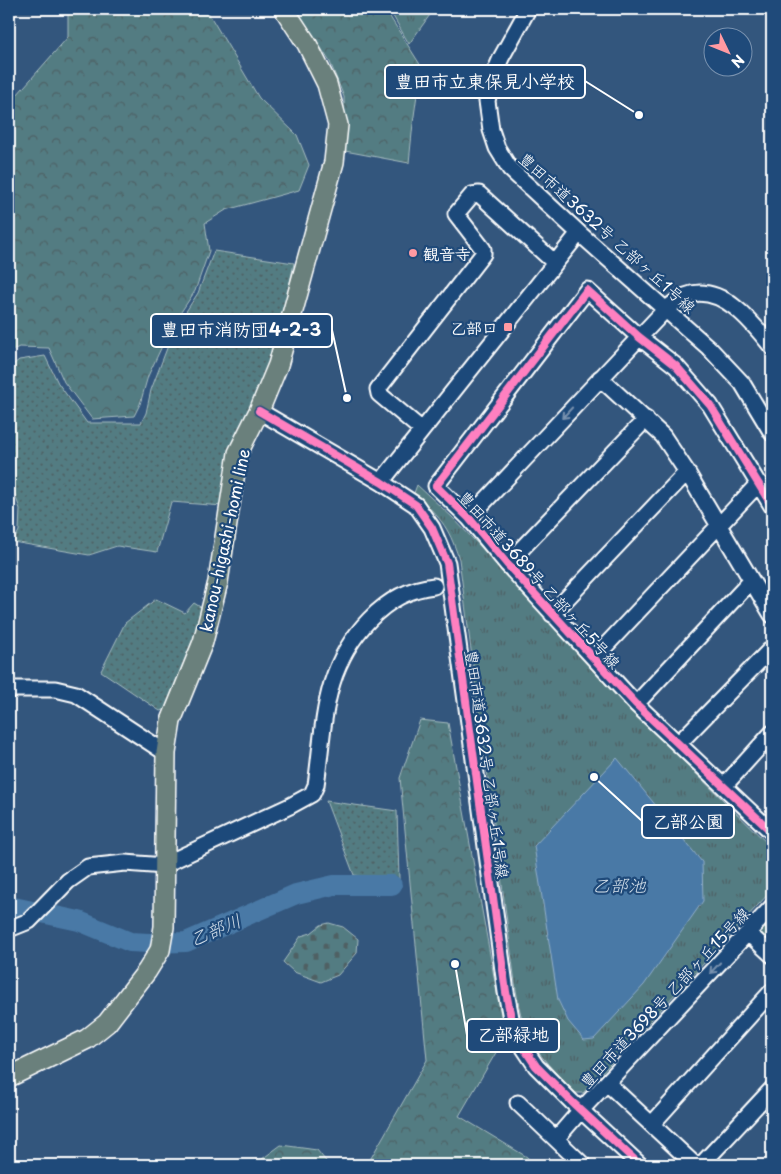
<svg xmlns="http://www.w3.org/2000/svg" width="781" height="1174" font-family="'Playpen Sans','Klee One',sans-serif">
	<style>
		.grass { fill: url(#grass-dots); stroke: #a8bdc0 }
		.forest { fill: url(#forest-crowns); stroke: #a8bdc0 }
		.cemetery { fill: url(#cemetery-stones); stroke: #a8bdc0 }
		.park { fill: url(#park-tufts); stroke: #a8bdc0 }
		.water { fill: #4979a6; stroke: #92afca }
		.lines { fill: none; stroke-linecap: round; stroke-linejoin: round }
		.river { stroke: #4979a6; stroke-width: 20 }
		.minor-casing { stroke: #fff; stroke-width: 19 }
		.major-casing { stroke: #fff; stroke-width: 22 }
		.minor { stroke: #1f4a7a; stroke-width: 15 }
		.major { stroke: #6a807c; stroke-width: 19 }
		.cycleway-casing { stroke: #1f4a7a; stroke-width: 11 }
		.cycleway { stroke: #ff80c0; stroke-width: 8 }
		.oneway { stroke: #7992af }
		.poi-dot { fill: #ff9aa2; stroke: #1f4a7a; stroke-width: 2 }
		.labels { text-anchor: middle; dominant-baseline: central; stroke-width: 4.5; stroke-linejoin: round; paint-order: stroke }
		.street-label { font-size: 16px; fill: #fff; stroke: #1f4a7a }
		.poi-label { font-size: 16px; font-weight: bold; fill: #fff; stroke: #1f4a7a; text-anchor: start }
		.water-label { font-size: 18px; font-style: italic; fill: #d2dee9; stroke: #1f4a7a }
		.leader { fill: none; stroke: #fff; stroke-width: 2 }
		.callout-dot { fill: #fff; stroke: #1f4a7a; stroke-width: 2 }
		.callout { fill: #1f4a7a; stroke: #fff; stroke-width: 2 }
		.callout-label { font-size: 18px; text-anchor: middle; font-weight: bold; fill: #fff }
	</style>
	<defs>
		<pattern id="grass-dots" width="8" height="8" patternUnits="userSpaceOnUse" patternTransform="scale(1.25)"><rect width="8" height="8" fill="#527b82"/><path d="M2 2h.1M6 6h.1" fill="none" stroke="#4f6164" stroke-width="1.8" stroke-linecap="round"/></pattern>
		<pattern id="forest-crowns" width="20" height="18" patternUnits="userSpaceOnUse" patternTransform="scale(1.25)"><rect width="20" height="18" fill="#527b82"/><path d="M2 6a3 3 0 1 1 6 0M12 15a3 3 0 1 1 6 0" fill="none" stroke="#4f6164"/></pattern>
		<pattern id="cemetery-stones" width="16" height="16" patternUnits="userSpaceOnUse" patternTransform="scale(1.25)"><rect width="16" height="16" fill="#527b82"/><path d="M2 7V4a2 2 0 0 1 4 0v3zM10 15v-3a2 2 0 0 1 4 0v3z" fill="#4f6164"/></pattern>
		<pattern id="park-tufts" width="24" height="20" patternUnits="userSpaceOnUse" patternTransform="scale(1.25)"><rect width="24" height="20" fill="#527b82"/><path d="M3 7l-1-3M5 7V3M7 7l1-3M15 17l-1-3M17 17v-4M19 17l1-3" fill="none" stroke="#4f6164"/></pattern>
	</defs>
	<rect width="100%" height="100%" fill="#33567d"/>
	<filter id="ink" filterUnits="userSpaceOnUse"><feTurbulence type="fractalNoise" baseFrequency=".02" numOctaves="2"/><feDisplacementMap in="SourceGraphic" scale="10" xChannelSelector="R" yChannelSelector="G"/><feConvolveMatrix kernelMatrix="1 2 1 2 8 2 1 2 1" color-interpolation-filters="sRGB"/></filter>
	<g filter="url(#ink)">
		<path class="grass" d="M214 251 294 263 273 364 223 506 171 502 157 552 117 546 89 555 13 542 19 531 20 509 9 478V368L19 360 45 356 58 383 87 423H141L146 413 151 390 174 330 198 293Z
			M156 599 185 613 194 603 205 610 194 649 167 708 160 711 101 671 125 623Z
			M326 801 397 811 399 879 354 875Z"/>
		<path class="forest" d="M68 9H206L259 98 297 135 309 165 299 190 226 210 205 223 209 251 195 291 171 327 148 376 140 404 134 416 92 419 64 382 49 348 19 347 9 352V104L68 37Z
			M296 9H385L421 66 413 123 409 163 345 151 344 97 330 62Z
			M420 720 448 723 505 1037 459 1116 527 1157 534 1165H367L427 1060 400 778Z
			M281 1145 317 1150 329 1165H254Z"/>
		<path class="cemetery" d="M329 923 343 927 358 939 357 953 338 975 321 982 294 972 283 962 301 936 311 933 321 925Z"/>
		<path class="park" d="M389 9H428L432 12 409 44Z
			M417 485 452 517 544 613 627 706 772 848V890L583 1093H576C554 1072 532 1050 523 1021 519 1011 518 1000 516 990L459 559C448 524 439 517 414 493Z
			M765 923 772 927V945L758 931Z"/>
		<path class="water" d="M617 758 702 862 703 901 644 985 594 1039 584 1040 568 1021 558 1000 534 846Z"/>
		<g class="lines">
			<path class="river" d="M9 906 79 921 130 942 149 943 186 942 296 894 334 885H392"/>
			<g class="minor-casing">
				<path id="minor" d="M528 9 501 58 492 79 487 101 491 130 497 148 510 169 579 233 709 348 742 383 772 433
					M600 378 663 436 687 472 772 615
					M259 411 381 482 416 505 432 528 447 563 506 992 514 1033 536 1066 572 1102 640 1165
					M422 430 379 394 378 389 483 254V249L456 214 472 195 479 194 555 263
					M381 482 579 233
					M772 506 710 405 676 366 639 337 587 290 436 486 469 518 507 564 636 704 772 832
					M469 518 666 309C672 305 678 299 685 296 721 282 753 323 772 347
					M507 564 646 419
					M552 614 687 472
					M594 658 759 483
					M9 689H55L76 694 166 753
					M636 704 751 581
					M678 744 772 648
					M724 786 772 733
					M9 929 29 921 68 881 88 867 125 863 165 866 172 861 290 806 312 794 316 785C321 751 322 716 332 683 346 638 384 591 434 586
					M748 933 772 955
					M607 1083 695 1165
					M518 1103 583 1165
					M652 1124 772 991
					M556 1139 581 1110 772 907
					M701 1165 772 1089"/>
			</g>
			<g class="major-casing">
				<path id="major" d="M9 1077 87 1039 107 1023 147 971 160 950 164 927 166 753 171 721 203 642 218 582 238 453 259 411 278 365 334 162 338 125 327 84 307 44 284 9"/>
			</g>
			<use href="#minor" class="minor"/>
			<use href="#major" class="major"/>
			<g class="cycleway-casing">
				<path id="cycleway" d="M259 411 381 482 416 505 432 528 447 563 506 992 514 1033 536 1066 572 1102 640 1165
					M772 506 710 405 676 366 639 337 587 290 436 486 469 518 507 564 636 704 772 832"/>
			</g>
			<use href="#cycleway" class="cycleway"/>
		</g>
		<defs><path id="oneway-shaft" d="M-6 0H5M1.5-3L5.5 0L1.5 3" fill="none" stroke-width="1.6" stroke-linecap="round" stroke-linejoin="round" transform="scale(1.25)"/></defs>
		<g class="oneway">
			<use href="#oneway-shaft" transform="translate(567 413) rotate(133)"/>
			<use href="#oneway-shaft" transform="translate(715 968) rotate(133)"/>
		</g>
	</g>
	<g class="poi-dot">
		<circle cx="413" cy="253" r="5"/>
		<rect x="503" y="322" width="10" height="10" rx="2.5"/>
	</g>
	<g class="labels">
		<g class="street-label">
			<text transform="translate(608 232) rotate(42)">豊田市道3632号 乙部ヶ丘1号線</text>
			<text transform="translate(224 540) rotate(-78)">kanou-higashi-homi line</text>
			<text transform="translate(540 579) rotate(48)">豊田市道3689号 乙部ヶ丘5号線</text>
			<text transform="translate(488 764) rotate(82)">豊田市道3632号 乙部ヶ丘1号線</text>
			<text transform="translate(664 997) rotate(-47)">豊田市道3698号 乙部ヶ丘15号線</text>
		</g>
		<g class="poi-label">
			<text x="423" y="253">観音寺</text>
			<text x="498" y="327" text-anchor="end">乙部口</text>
		</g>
		<g class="water-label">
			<text x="619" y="884">乙部池</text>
			<text transform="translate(215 929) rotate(-23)">乙部川</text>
		</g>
	</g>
	<path class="leader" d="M639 115L585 81M347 398L332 330M594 777L642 821M455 964L467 1035"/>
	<g class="callout-dot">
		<circle cx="639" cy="115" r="5"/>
		<circle cx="347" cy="398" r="5"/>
		<circle cx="594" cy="777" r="5"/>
		<circle cx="455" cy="964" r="5"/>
	</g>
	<g class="callout">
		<rect x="385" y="65" width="200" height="33" rx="5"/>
		<rect x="151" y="314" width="181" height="33" rx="5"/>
		<rect x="642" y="805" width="92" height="33" rx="5"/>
		<rect x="467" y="1019" width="92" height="33" rx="5"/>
	</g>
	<g class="callout-label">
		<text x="485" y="88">豊田市立東保見小学校</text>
		<text x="241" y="336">豊田市消防団4-2-3</text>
		<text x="688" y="828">乙部公園</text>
		<text x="513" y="1041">乙部緑地</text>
	</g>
	<rect width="781" height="1174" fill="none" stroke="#1f4a7a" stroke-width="30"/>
	<rect x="15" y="15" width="751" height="1144" fill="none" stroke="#fff" stroke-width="2" filter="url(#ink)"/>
	<g transform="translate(728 52) rotate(133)"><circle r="24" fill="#1f4a7a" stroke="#7992af"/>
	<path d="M0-4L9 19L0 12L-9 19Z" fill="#ff9aa2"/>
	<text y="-8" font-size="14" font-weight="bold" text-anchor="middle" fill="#ffffff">N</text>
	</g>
</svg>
